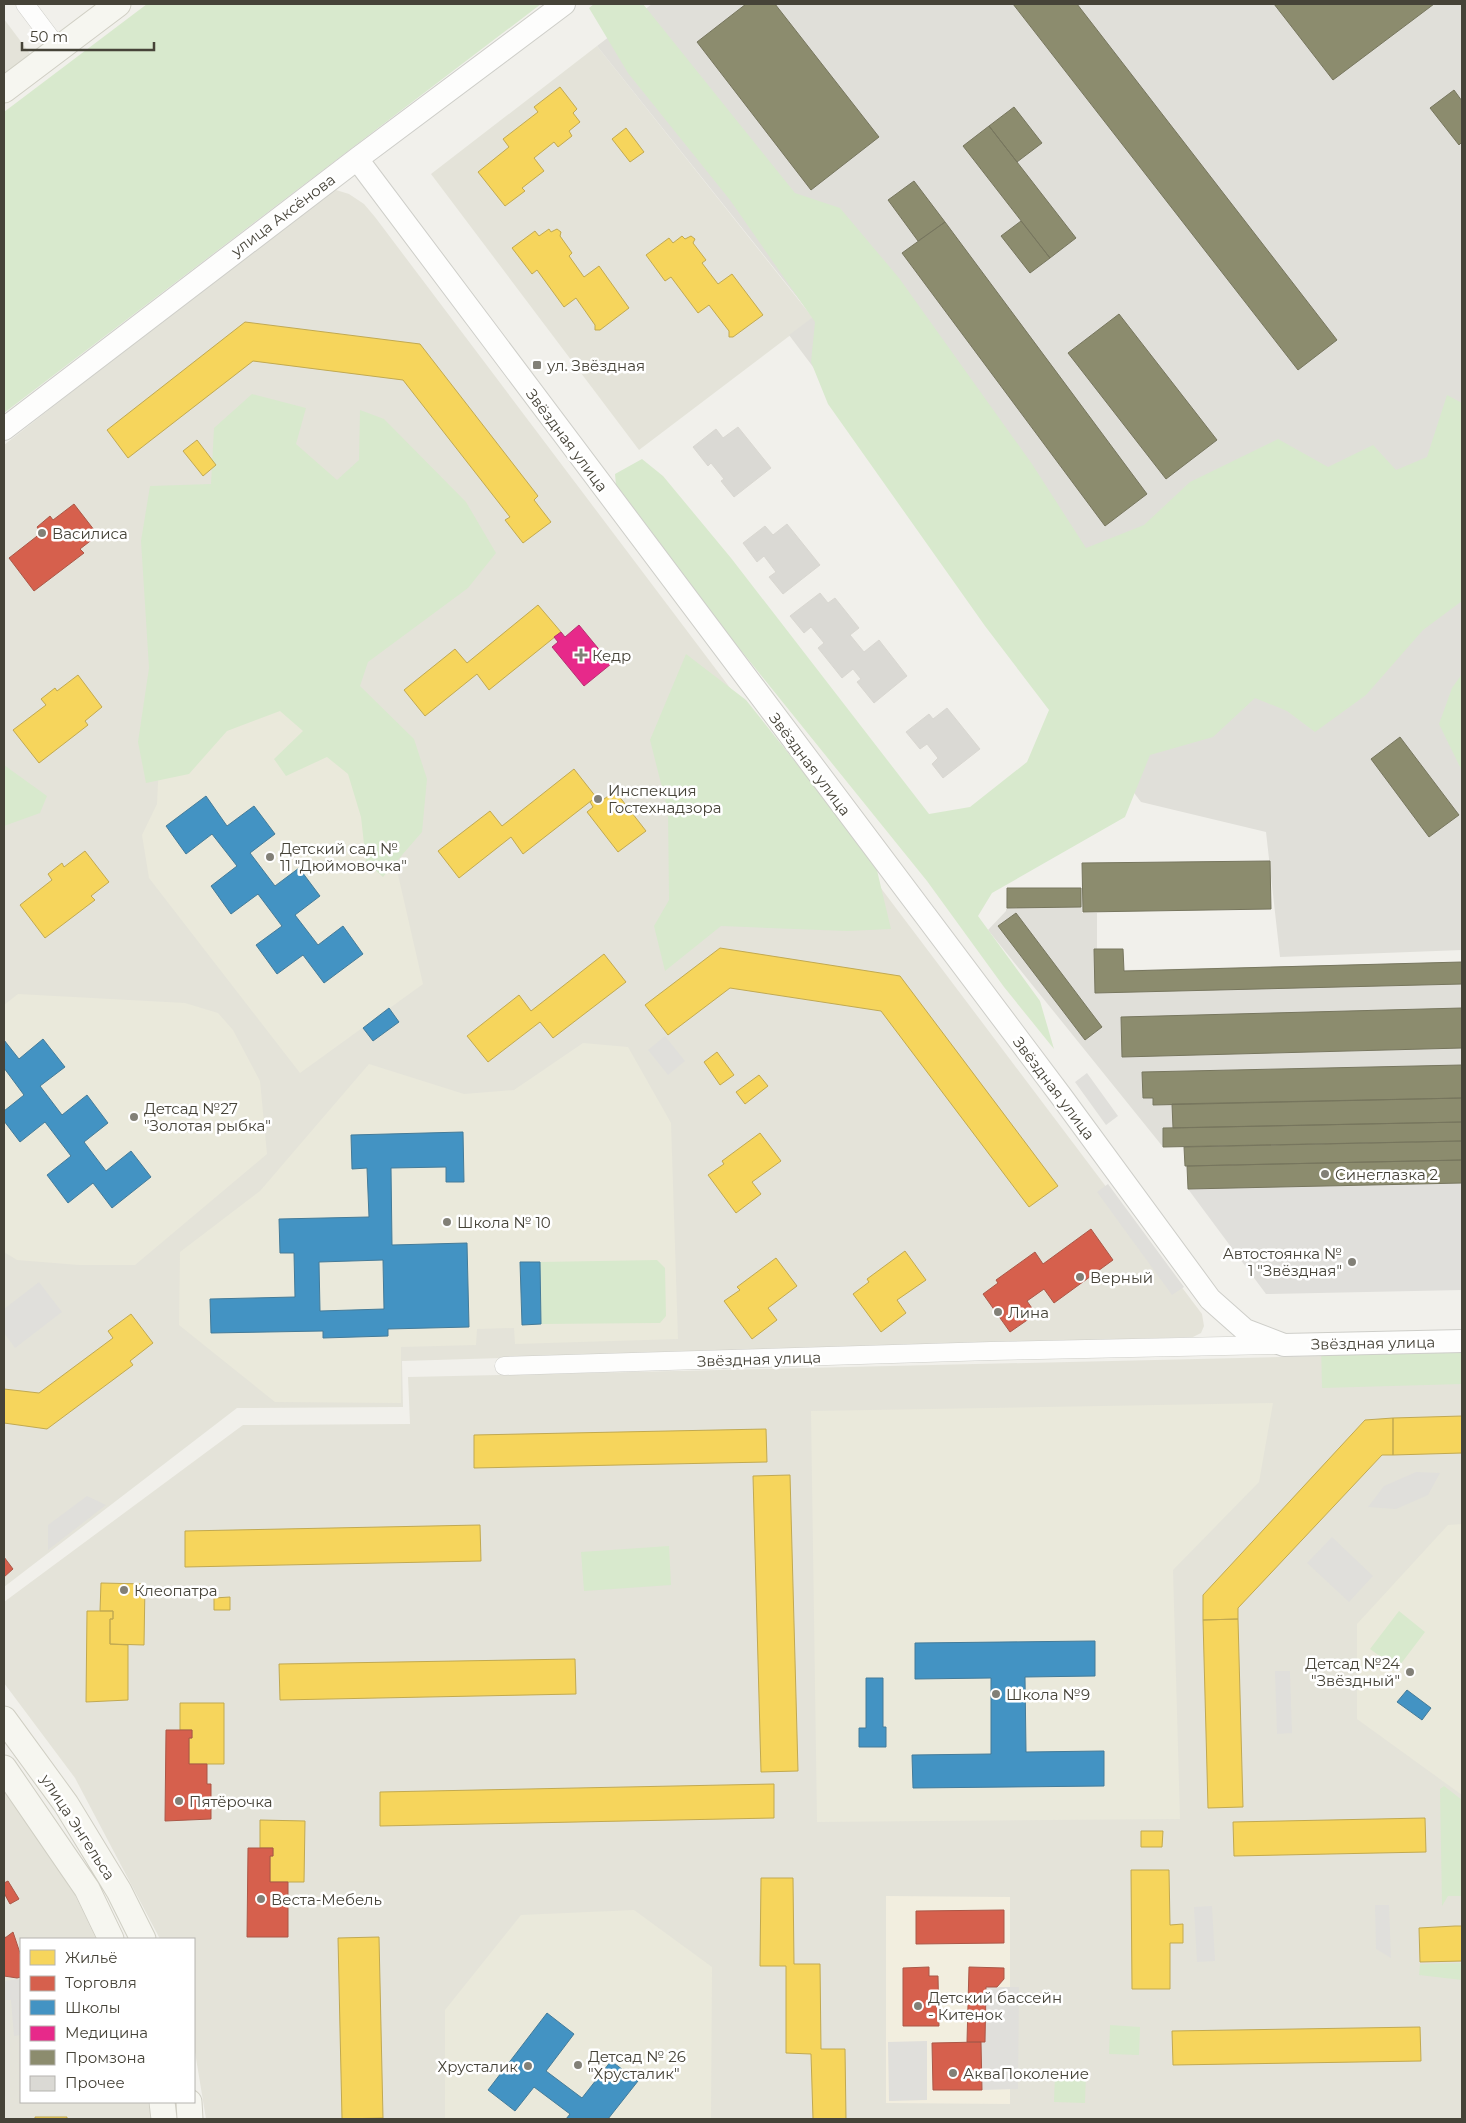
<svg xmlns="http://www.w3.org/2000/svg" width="1466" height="2123" font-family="Montserrat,sans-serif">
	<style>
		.residential { fill: #e4e3d9 }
		.commercial { fill: #f2eedf }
		.industrial { fill: #e0dfd9 }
		.education { fill: #eae9db }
		.green { fill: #d8e9cd }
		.parking { fill: #e0dfdb }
		.homes { fill: #f6d55c; stroke: #c1a951 }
		.shops { fill: #d6604d; stroke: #ab5747 }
		.schools { fill: #4393c3; stroke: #447b99; fill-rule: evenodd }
		.health { fill: #e7298a; stroke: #b73171 }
		.industry { fill: #8c8c6e; stroke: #77765e }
		.building { fill: #dad9d4; stroke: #d9d7d1 }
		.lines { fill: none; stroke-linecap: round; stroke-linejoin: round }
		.minor-casing { stroke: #cecec9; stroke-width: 19 }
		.tertiary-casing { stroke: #cecec9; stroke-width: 24 }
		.secondary-casing { stroke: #d0cfc4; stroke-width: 27 }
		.minor { stroke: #fdfdfc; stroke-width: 18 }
		.tertiary { stroke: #fdfdfc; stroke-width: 22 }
		.secondary { stroke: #f6f6f0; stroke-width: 25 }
		.poi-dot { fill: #828077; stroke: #fff; stroke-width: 2 }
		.labels { text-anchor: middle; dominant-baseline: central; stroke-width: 5; stroke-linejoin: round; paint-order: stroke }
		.street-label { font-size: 15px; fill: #464338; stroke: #fff }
		.poi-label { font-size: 15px; fill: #464338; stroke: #fff; text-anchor: start }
	</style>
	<rect width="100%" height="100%" fill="#f1f0eb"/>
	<path class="residential" d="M4 19 31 55 4 76Z
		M597 46 813 318 639 450 431 174Z
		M336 190 349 194 364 204 375 217 1202 1314 1204 1326 1201 1333 1193 1337 402 1361 403 1407 237 1408 4 1587V445L324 194Z
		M1462 1353V2119H206L194 2046V1939H160L75 1778 4 1683V1602L243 1425 410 1424 408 1377Z
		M4 1790 75 1895 96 1939H21V2102H148L152 2119H4Z"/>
	<path class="commercial" d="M886 1896 1010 1897V2104L886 2103Z"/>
	<path class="industrial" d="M652 4H1462V950L1280 957 1266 832 1141 802 789 335 813 317 597 46Z
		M1007 888H1081L1082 913H1097V949H1123L1124 970 1462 962V1141L1163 1147 988 930 1006 911Z"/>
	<path class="education" d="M247 625 360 708 423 984 300 1073 149 878 142 835 157 804 161 721Z
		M18 994 185 1003 218 1013 233 1030 260 1081 267 1154 135 1265H79L17 1260 4 1252V1005Z
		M583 1043 628 1047 671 1123 678 1339 515 1344 514 1328 477 1329 476 1345 401 1347V1403L275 1402 179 1325 180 1252 260 1191 369 1064 464 1094 514 1090Z
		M1273 1403 1259 1482 1173 1570 1180 1819 817 1822 811 1411Z
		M1462 1524V1795L1357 1719V1624L1448 1525Z
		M634 1910 712 1967 711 2119H445V2010L521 1915Z"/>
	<path class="green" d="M147 4H541L4 413V112Z
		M594 4H643L795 193 840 208 899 278 1032 464 1086 548 1144 525 1190 482 1278 439 1328 467 1373 445 1396 470 1427 457 1447 395 1462 403V601L1423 630 1366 695 1315 732 1287 711 1255 698 1213 737 1150 755 1125 817 992 893 978 916 1040 1001 1054 1049 1004 987 927 881 617 497 615 474 642 459 663 476 731 558 929 814 970 807 1027 762 1049 710 985 626 828 404 811 362 815 322 730 200 628 73 589 8Z
		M252 394 306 408 296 444 337 480 359 460 360 410 384 419 466 502 496 553 468 588 368 662 360 686 414 739 427 779 422 832 383 877 366 862 361 817 348 774 327 757 286 776 274 759 303 731 280 711 227 731 189 774 146 783 138 742 149 668 141 541 150 486 211 484 214 428Z
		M686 654 746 700 875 862 891 929 847 931 721 926 665 971 654 926 669 900 668 811 650 740Z
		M1462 674V771L1439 724 1452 688Z
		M4 765 47 796 40 813 4 826Z
		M657 1260 665 1268 666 1316 660 1323 541 1324 540 1262Z
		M1462 1341V1384L1322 1388 1321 1344Z
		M669 1546 671 1585 584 1591 581 1552Z
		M1399 1611 1425 1632 1397 1669 1370 1649Z
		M1444 1786 1462 1800V1896H1448L1442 1906 1440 1789Z
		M1462 1963V1980L1419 1975 1420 1964Z
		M1110 2025 1140 2027 1139 2055 1109 2054Z
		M1055 2073 1086 2074 1085 2103 1054 2102Z"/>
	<path class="parking" d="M665 1036 685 1061 668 1075 648 1050Z
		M1087 1073 1118 1116 1106 1125 1075 1082Z
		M1462 1183V1290L1266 1294 1188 1189Z
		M1108 1184 1184 1287 1172 1295 1097 1192Z
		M39 1282 62 1312 15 1348 4 1333V1309Z
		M1416 1472 1440 1473 1428 1495 1396 1509 1368 1507 1384 1486Z
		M87 1496 106 1505 48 1550V1525Z
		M1332 1537 1373 1576 1349 1602 1307 1563Z
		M1275 1671H1290L1292 1733 1277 1734Z
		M1375 1905H1389L1391 1958 1376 1949Z
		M1212 1906 1215 1961 1197 1962 1194 1907Z
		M21 1979V2035L14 2036 11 2000H4V1981Z
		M986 1987H1019L1018 2089 982 2090 981 2042H985Z
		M927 2041V2100L889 2101 888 2042Z"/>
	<path class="homes" d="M560 87 577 109 573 113 580 122 569 131 572 136 558 147 554 142 534 158 544 171 522 188 525 191 505 206 478 172 509 147 503 139 538 112 534 107Z
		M626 128 644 152 630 162 612 139Z
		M549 229 551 232 557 229 561 232 560 236 572 253 569 256 584 277 599 266 629 308 600 330H595V325L576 298 564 307 537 270 532 274 512 248 535 231 539 236Z
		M682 236 685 239 691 236 695 239 693 243 706 260 702 263 718 284 732 274 763 315 733 337H729V331L709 305 698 313 671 277 665 281 646 255 669 238 673 243Z
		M245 322 420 344 538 496 534 500 551 522 523 543 505 520 510 517 403 380 253 361 128 458 107 430Z
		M197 440 216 465 203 476 183 451Z
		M538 605 561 632 489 690 477 674 425 716 404 690 455 649 467 663Z
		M78 675 102 707 85 721 88 725 39 763 13 730 46 705 41 699 55 688 57 691Z
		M574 769 596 797 523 854 511 837 459 878 438 851 490 811 502 826Z
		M615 791 646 831 618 852 587 812 593 807 590 802 596 797 600 802Z
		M85 851 109 882 91 896 95 900 45 938 20 905 52 880 48 874 62 863 64 867Z
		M720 948 900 976 1058 1186 1029 1207 881 1011 730 988 668 1035 645 1005Z
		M604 954 626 982 553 1038 540 1022 488 1062 467 1036 519 995 531 1011Z
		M717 1052 734 1075 720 1085 704 1062Z
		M759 1075 768 1086 745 1104 736 1092Z
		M760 1133 781 1161 752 1182 761 1194 736 1213 708 1175 724 1164 722 1161Z
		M905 1251 926 1280 897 1300 906 1313 881 1332 853 1294 869 1282 867 1279Z
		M776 1258 797 1286 768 1308 777 1320 752 1339 724 1301 740 1290 737 1287Z
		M131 1314 153 1343 130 1361 133 1365 47 1429 4 1423V1389L39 1393 113 1338 108 1331Z
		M1462 1416V1453L1393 1455V1418Z
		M1393 1418V1455H1382L1238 1608V1619L1203 1620V1595L1365 1420Z
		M766 1429 767 1462 474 1468V1435Z
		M790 1475 798 1771 761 1772 753 1476Z
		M480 1525 481 1561 185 1567V1531Z
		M101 1583 145 1584 144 1645 110 1644V1619H113V1611H100Z
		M230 1597V1610H214V1598Z
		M87 1611H113V1619H110V1644L128 1645V1700L86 1702Z
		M1238 1619 1243 1807 1208 1808 1203 1620Z
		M575 1659 576 1694 280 1700 279 1664Z
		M180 1703H224V1764H189V1738H192V1730H180Z
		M774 1784V1818L380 1826V1792Z
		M1425 1818 1426 1852 1234 1856 1233 1822Z
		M260 1820 305 1821 304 1882H270V1856H273V1848H260Z
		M1141 1831H1163L1162 1847H1141Z
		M1131 1870H1169L1170 1925 1183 1924V1943H1170V1989H1132Z
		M761 1878H793L794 1964H820L821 2049H845L846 2119H813L811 2054 786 2053V1966H760Z
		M1455 1926H1462V1961L1420 1962 1419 1928Z
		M379 1937 383 2118 342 2119 338 1938Z
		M1420 2027 1421 2061 1173 2065 1172 2031Z
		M35 2117H67V2119H35Z"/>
	<path class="shops" d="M74 504 98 535 80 549 84 553 34 591 9 558 41 533 37 527 50 516 53 520Z
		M1091 1229 1113 1260 1054 1303 1044 1289 1027 1301 1036 1314 1010 1332 983 1294 998 1283 996 1280 1035 1252 1043 1264Z
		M4 1557 13 1569 4 1577Z
		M166 1730H192V1738H189V1764H207V1784H211V1819L165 1821Z
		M248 1848H273V1856H270V1882H288V1937H247Z
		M8 1881 19 1899 10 1904 4 1893V1883Z
		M1004 1910V1943L916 1944V1911Z
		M13 1932 21 1956V1977L17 1978 4 1976V1933L5 1938Z
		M929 1967V1976H938L939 2026H903V1968Z
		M969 1967 1004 1968V1979L997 1987H986L985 2042H967Z
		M981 2042 982 2090H933L932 2043Z"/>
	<path class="schools" d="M206 796 227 826 254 806 275 834 250 853 275 886 299 868 320 896 295 915 318 945 343 926 363 954 324 983 303 955 277 974 256 945 282 926 258 894 231 914 211 886 237 866 212 834 186 854 166 826Z
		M389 1008 399 1022 373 1041 363 1028Z
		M43 1039 65 1067 40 1086 62 1115 87 1095 108 1123 84 1142 106 1171 131 1151 151 1177 112 1208 93 1183 68 1203 47 1175 71 1156 45 1122 20 1142 4 1121V1111L24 1095 4 1068V1040L19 1059Z
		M463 1132 464 1182H446V1167L391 1168 392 1245 467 1243 469 1327 388 1329V1336L323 1338V1331L211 1333 210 1299 295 1297 294 1253H280L279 1219 369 1217 367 1168 352 1169 351 1135ZM383 1260 384 1309 320 1311 319 1262Z
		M520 1262H540L541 1324 522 1325Z
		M1095 1641V1676L1025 1677 1026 1752 1104 1751V1786L913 1788 912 1755 991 1754V1678L915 1679V1643Z
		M866 1678H883V1727H886V1747H859V1728H866Z
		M1407 1690 1431 1708 1422 1720 1397 1702Z
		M547 2013 574 2034 546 2071 582 2098 611 2061 638 2081 608 2119H566L570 2114 534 2087 515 2111 488 2090Z"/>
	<path class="health" d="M579 625 611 664 584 686 552 647 558 642 554 637 561 632 565 637Z"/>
	<path class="industry" d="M746 4H775L879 137 811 190 697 42Z
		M1013 4H1077L1337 340 1298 370Z
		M1274 4H1434L1333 80Z
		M1454 90 1462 101V142L1459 145 1430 108Z
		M1014 107 1042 143 1017 162 989 126Z
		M989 126 1076 238 1050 258 963 146Z
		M914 181 945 222 918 241 888 200Z
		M1021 221 1050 258 1030 273 1001 236Z
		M945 222 1147 494 1105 526 902 253Z
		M1119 314 1217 440 1166 479 1068 353Z
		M1400 737 1459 815 1429 837 1371 759Z
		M1270 861 1271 909 1083 912 1082 863Z
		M1007 888H1081V907L1007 908Z
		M1016 913 1102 1027 1085 1040 998 926Z
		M1094 949H1123L1124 971 1462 962V984L1095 993Z
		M1462 1008V1048L1122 1057 1121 1017Z
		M1462 1065V1098L1153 1105V1098H1143L1142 1072Z
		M1462 1098V1122L1173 1128 1172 1104Z
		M1462 1122V1141L1163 1147V1128Z
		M1462 1141V1160L1185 1166 1184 1147Z
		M1462 1160V1183L1188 1189 1187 1166Z"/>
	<path class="building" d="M738 427 771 468 734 497 721 481 724 479 711 463 708 466 693 447 716 429 723 438Z
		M787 524 820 565 783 594 769 577 776 572 764 556 757 562 743 543 765 526 773 535Z
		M820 593 828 603 835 598 859 628 850 635 864 652 879 640 907 676 874 703 857 682 861 679 853 669 842 678 818 648 824 643 811 627 804 633 790 616Z
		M947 708 980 749 943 778 932 764 938 758 927 744 920 749 906 732 929 714 933 719Z"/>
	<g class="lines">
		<g class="minor-casing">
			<path id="minor" d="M25 4 58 48
				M504 1366 991 1351 1276 1345"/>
		</g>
		<g class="tertiary-casing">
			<path id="tertiary" d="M357 159 1061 1096 1210 1299 1245 1330 1284 1345 1462 1341
				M4 429 357 159 564 4"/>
		</g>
		<g class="secondary-casing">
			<path id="secondary" d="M4 90 118 4
				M4 1719 66 1804 119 1891 143 1939
				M4 1768 87 1889 111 1939
				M162 2102 164 2119
				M189 2102 190 2119"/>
		</g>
		<use href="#minor" class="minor"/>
		<use href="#tertiary" class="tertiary"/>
		<use href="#secondary" class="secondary"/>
	</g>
	<g class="poi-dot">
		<rect x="532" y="360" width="10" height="10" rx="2.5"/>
		<circle cx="42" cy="533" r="5"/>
		<path d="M578.5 647.5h5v5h5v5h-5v5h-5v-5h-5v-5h5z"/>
		<circle cx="598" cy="799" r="5"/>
		<circle cx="270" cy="857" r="5"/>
		<circle cx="134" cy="1117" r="5"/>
		<circle cx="1325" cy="1174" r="5"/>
		<circle cx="447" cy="1222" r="5"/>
		<circle cx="1352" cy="1262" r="5"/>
		<circle cx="1080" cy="1277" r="5"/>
		<circle cx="998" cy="1312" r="5"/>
		<circle cx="124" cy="1590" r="5"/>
		<circle cx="1410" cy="1672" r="5"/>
		<circle cx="996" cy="1694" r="5"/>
		<circle cx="179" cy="1801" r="5"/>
		<circle cx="261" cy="1899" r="5"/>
		<circle cx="918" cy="2006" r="5"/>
		<circle cx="578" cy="2065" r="5"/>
		<circle cx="528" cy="2066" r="5"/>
		<circle cx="953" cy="2073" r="5"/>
	</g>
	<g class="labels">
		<g class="street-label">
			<text transform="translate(283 215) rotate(-37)">улица Аксёнова</text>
			<text transform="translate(567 440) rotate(53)">Звёздная улица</text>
			<text transform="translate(810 764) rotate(53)">Звёздная улица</text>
			<text transform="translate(1054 1088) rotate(53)">Звёздная улица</text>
			<text transform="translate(1373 1343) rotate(-1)">Звёздная улица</text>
			<text transform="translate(759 1359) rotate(-2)">Звёздная улица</text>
			<text transform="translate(78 1827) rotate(57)">улица Энгельса</text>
		</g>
		<g class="poi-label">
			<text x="547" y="365">ул. Звёздная</text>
			<text x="52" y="533">Василиса</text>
			<text x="592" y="655">Кедр</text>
			<text x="608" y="790">Инспекция<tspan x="608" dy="17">Гостехнадзора</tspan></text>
			<text x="280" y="848">Детский сад №<tspan x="280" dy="17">11 "Дюймовочка"</tspan></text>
			<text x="144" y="1108">Детсад №27<tspan x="144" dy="17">"Золотая рыбка"</tspan></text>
			<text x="1335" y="1174">Синеглазка 2</text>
			<text x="457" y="1222">Школа № 10</text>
			<text x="1342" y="1253" text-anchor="end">Автостоянка №<tspan x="1342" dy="17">1 "Звёздная"</tspan></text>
			<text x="1090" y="1277">Верный</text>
			<text x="1008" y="1312">Лина</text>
			<text x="134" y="1590">Клеопатра</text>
			<text x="1400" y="1663" text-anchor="end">Детсад №24<tspan x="1400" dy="17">"Звёздный"</tspan></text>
			<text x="1006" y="1694">Школа №9</text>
			<text x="189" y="1801">Пятёрочка</text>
			<text x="271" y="1899">Веста-Мебель</text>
			<text x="928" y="1997">Детский бассейн<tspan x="928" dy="17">- Китенок</tspan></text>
			<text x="588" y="2056">Детсад № 26<tspan x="588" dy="17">"Хрусталик"</tspan></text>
			<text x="518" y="2066" text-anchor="end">Хрусталик</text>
			<text x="963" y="2073">АкваПоколение</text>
		</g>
	</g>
	<rect width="1466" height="2123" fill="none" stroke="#464338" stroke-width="10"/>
	<rect x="20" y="1938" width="175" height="165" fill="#ffffff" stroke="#b5b4af"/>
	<rect x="30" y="1950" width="25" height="15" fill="#f6d55c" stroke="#b5b4af"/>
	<text x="65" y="1963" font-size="15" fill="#464338">Жильё</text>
	<rect x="30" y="1976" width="25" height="15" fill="#d6604d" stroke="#b5b4af"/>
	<text x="65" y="1988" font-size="15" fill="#464338">Торговля</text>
	<rect x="30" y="2000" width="25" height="15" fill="#4393c3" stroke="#b5b4af"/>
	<text x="65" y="2013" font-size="15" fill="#464338">Школы</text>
	<rect x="30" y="2026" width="25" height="15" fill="#e7298a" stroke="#b5b4af"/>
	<text x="65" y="2038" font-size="15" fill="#464338">Медицина</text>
	<rect x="30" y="2050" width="25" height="15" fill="#8c8c6e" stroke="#b5b4af"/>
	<text x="65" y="2063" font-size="15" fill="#464338">Промзона</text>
	<rect x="30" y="2076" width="25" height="15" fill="#dad9d4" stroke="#b5b4af"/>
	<text x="65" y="2088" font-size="15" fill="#464338">Прочее</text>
	<path d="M22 42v8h132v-8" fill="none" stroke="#464338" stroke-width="2.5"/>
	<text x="30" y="42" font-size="15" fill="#464338" stroke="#ffffff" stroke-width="4" paint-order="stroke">50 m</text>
</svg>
